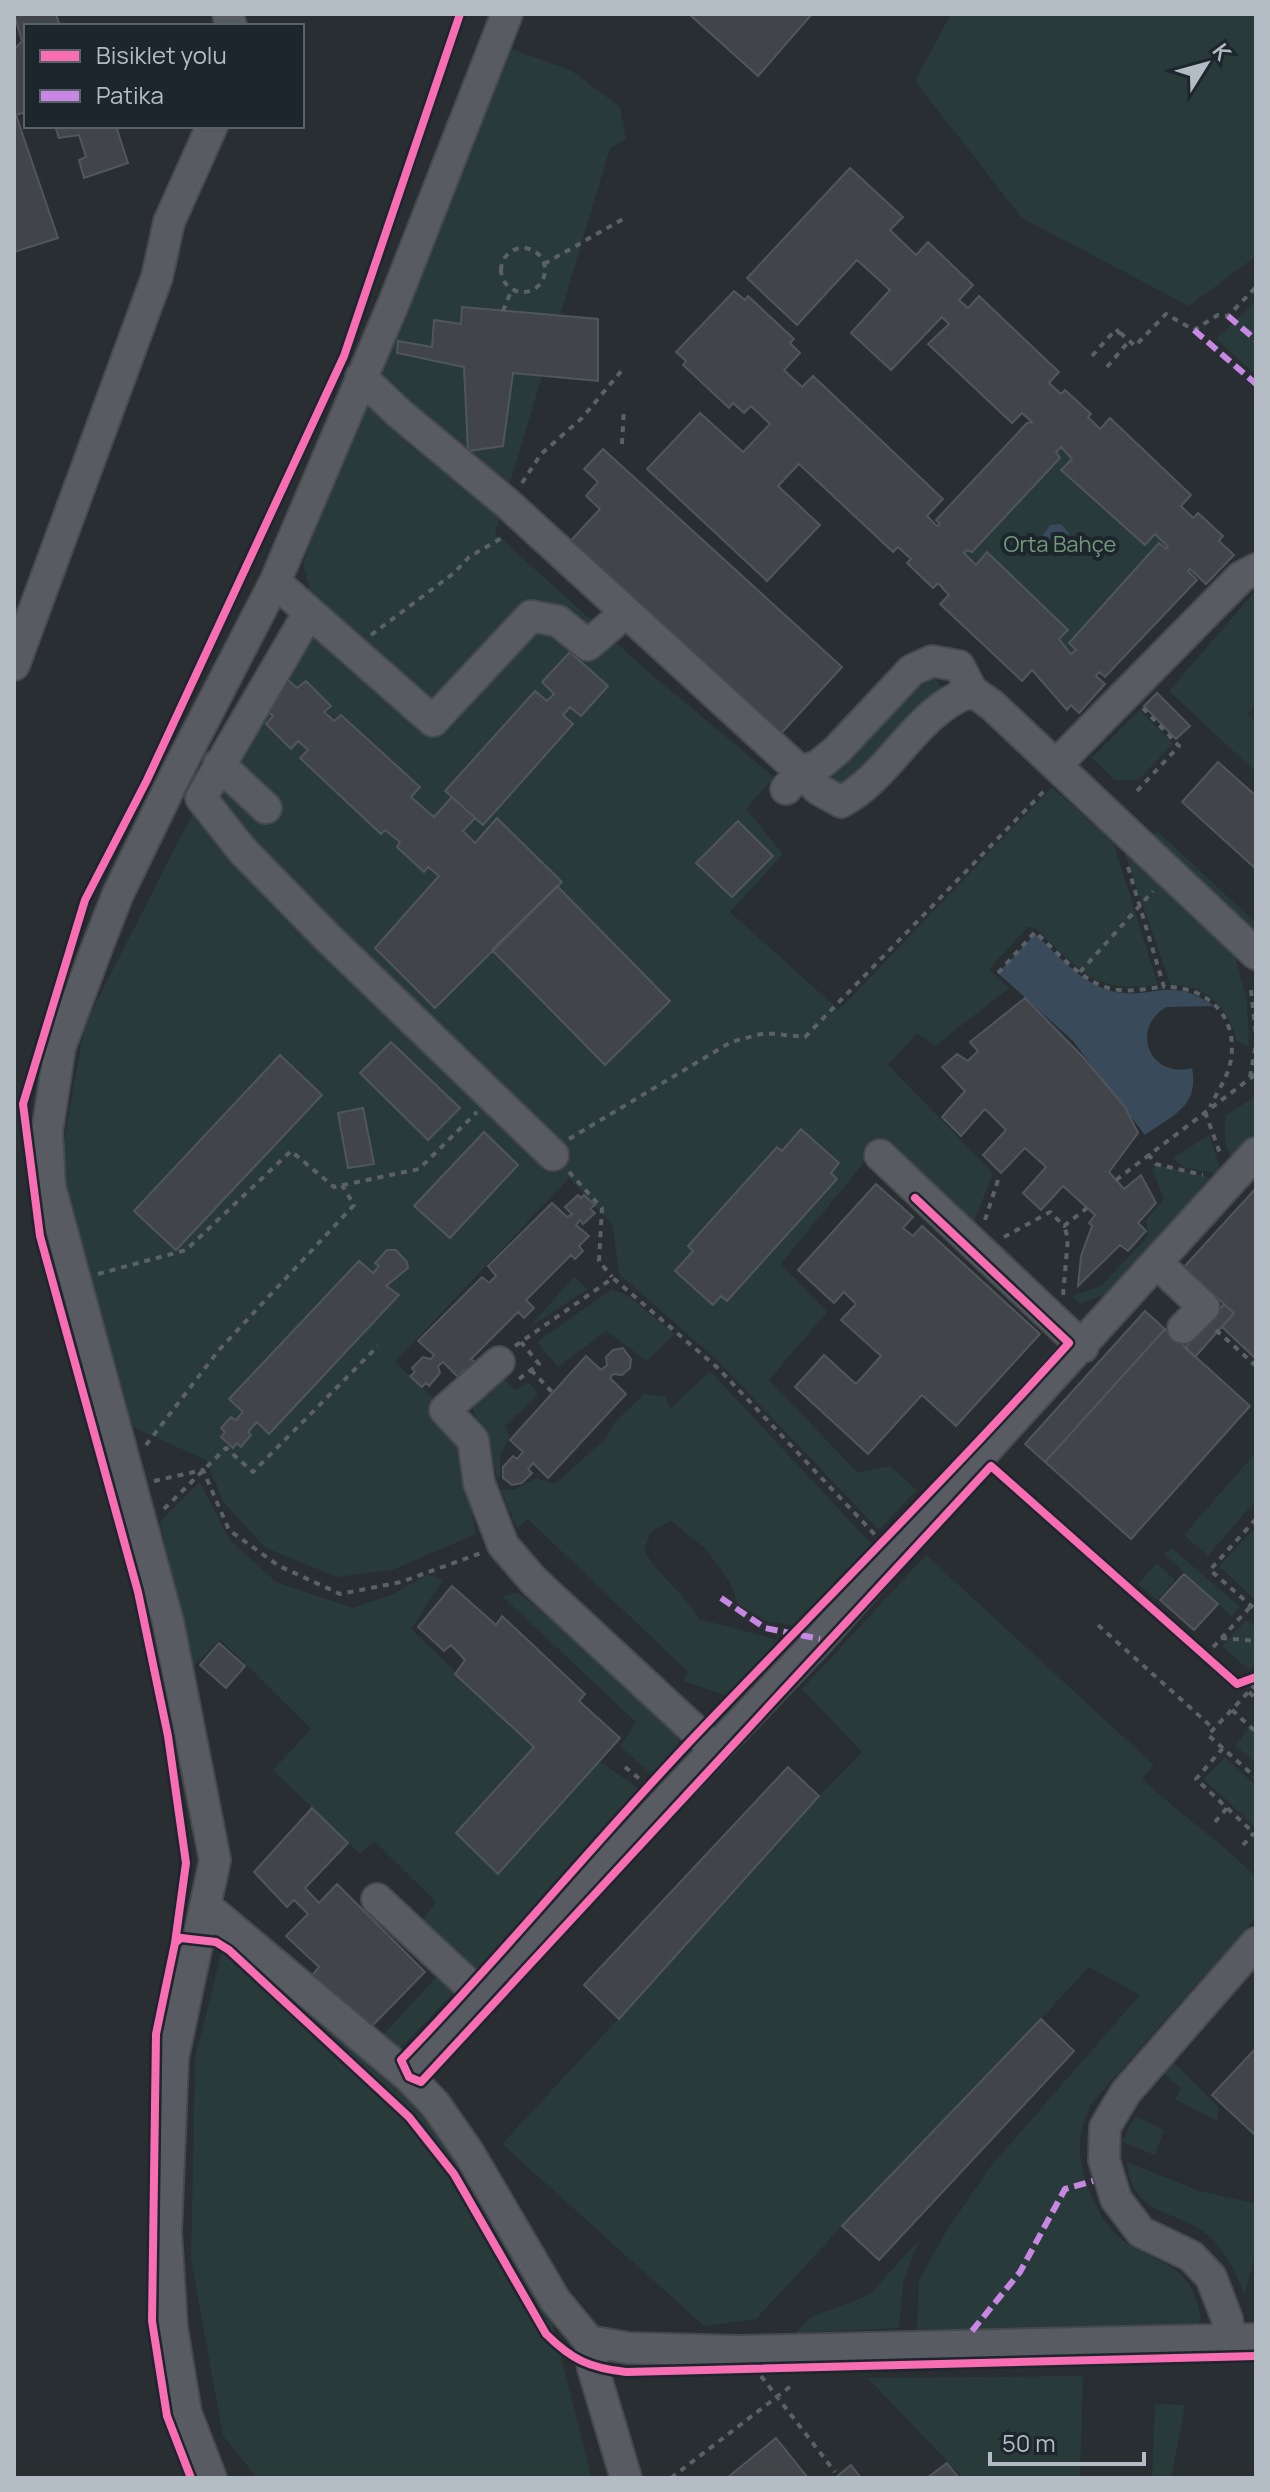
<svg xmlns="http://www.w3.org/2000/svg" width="1270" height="2492" font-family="Manrope,sans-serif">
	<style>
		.green { fill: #293a3a }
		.water { fill: #394b5b }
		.building { fill: #41454a; stroke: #50565b; stroke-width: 2; fill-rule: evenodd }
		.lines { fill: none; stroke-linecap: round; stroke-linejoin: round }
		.minor-casing { stroke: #464a4e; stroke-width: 34 }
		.path { stroke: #5c6166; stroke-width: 4; stroke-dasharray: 6 6; stroke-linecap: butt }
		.minor { stroke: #585c62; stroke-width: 30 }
		.quiet { stroke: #c787e3; stroke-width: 6; stroke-dasharray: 12 6; stroke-linecap: butt }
		.cycleway-casing { stroke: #1d252d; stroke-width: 13 }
		.cycleway { stroke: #f96db3; stroke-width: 8 }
		.labels { text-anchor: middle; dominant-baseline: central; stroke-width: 8; stroke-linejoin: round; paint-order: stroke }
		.park-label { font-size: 22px; fill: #739878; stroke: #1d252d }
	</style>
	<rect width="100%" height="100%" fill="#292e33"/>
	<path class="green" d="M951 14H1256V256L1189 306 1022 218 915 81Z
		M504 46 572 71 620 107 626 139 610 148 495 533 645 669 774 777 746 809 783 854 730 912 839 1010 1052 787 1113 842 1158 985C1091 994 1080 969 1034 927H1028L989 969 1009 988 935 1046 917 1033 888 1065 993 1173 970 1232 879 1144 781 1264 827 1312 769 1380 858 1473 890 1466 917 1490 879 1530 717 1360 619 1274 613 1226 569 1178 395 1362 432 1397 460 1450 476 1534 392 1570 337 1577 264 1547 223 1501 206 1460 133 1427 60 1163 85 1024 309 586 303 564 357 409Z
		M1256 301V375L1216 339Z
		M1061 447 1072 459 1062 470 1144 545 1155 534 1168 547 1166 549 1159 543 1070 642 1076 650 1071 654 1059 639 1067 630 988 553 976 565 964 553 967 550 972 552 1060 458 1056 452Z
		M1256 590V704L1247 714 1256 722V772L1169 691Z
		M930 673 943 689 846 787 829 780 835 767Z
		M1140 710 1173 744 1138 780H1115L1092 758Z
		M1158 832 1256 923 1255 933 1151 835Z
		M1124 851 1233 949 1247 1001 1249 1047 1236 1040C1230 1009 1204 982 1171 986Z
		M1256 1096V1135L1231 1160 1225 1141V1116Z
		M1209 1135 1221 1171 1218 1174 1185 1168 1173 1158Z
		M1157 1165 1210 1177 1150 1251 1111 1292 1080 1304 1072 1296 1101 1286 1148 1236 1146 1220 1164 1199 1152 1169Z
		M574 1277 588 1289 528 1328Z
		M612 1289 628 1296 675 1334 647 1361 606 1331 558 1367 537 1342Z
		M494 1371 516 1390 529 1382 538 1395 505 1426 510 1436 500 1455 501 1475 497 1479 490 1443 483 1442 470 1398Z
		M710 1371 878 1551 807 1628 766 1621 739 1605 729 1581 706 1549 671 1521 652 1531 644 1549C657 1576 684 1592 699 1619L793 1644 769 1668 727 1696 684 1681 688 1672 528 1519 517 1529 500 1489 514 1490 536 1478 555 1484 605 1439 615 1422 644 1394 666 1397 670 1409Z
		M1256 1452V1500L1208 1556 1184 1535Z
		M200 1482 229 1539 276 1582 353 1608 391 1595 428 1574 443 1580 411 1629 534 1747 456 1833 498 1874 599 1761 648 1795 475 1975 418 1926 436 1902 374 1841 360 1854 273 1770 311 1729 220 1639 191 1669 160 1522Z
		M1256 1527V1601L1219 1566Z
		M1172 1548 1240 1607 1231 1616 1164 1554Z
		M926 1555 1154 1765 1142 1779C1179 1814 1221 1841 1256 1877V1917L1091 2104C1088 2113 1082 2124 1081 2133 1075 2166 1094 2214 1118 2236 1158 2270 1190 2256 1201 2319L1193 2329H917L919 2280 947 2230 991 2166 1140 1995 1089 1967 1041 2019 1074 2051 879 2260 842 2226 756 2319 704 2326 502 2144 618 2019 584 1985 788 1767 819 1796 862 1752 802 1689Z
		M1157 1563 1175 1580 1157 1600 1138 1584Z
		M518 1592 651 1703 679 1736 678 1763 659 1782 620 1746 636 1722 503 1597Z
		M1246 1620 1256 1627V1662L1249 1670 1222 1646Z
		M1256 1721V1764L1235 1745Z
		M1225 1757 1256 1786V1828L1204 1779Z
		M222 1951 409 2085 460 2163 552 2323 592 2478H257L223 2436 191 2259 195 2058Z
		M437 1976 454 1992 399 2050 382 2036Z
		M1174 2063 1219 2108 1217 2121 1175 2099 1181 2089 1163 2073Z
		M1135 2116 1164 2130 1155 2155 1122 2142Z
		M1127 2162 1197 2190 1256 2204V2249L1245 2294C1235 2273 1227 2252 1209 2236 1178 2209 1131 2217 1127 2162Z
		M919 2240 903 2283 899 2328 795 2333 811 2317 869 2295Z
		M1083 2376 1080 2478H963L868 2378Z
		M1155 2404 1185 2405 1171 2478H1152Z"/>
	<path class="water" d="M1061 524 1069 533 1063 542 1064 551 1056 554 1044 548 1041 538 1050 525Z
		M1035 934C1056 953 1080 982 1108 990 1152 1003 1167 973 1214 1006L1166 1007C1129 1030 1151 1079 1192 1068 1199 1107 1174 1114 1145 1135L1073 1041 998 973Z"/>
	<path class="building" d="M14 14H56L60 26H26V112L16 115 58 238 14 252V50L22 41Z
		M689 14H812L758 76Z
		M55 126H116L128 163 84 178 79 160 86 157 79 135 59 138Z
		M850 168 903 217 890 230 916 255 928 242 973 285 959 300 968 308 979 296 1059 372 1049 383 1061 394 1065 390 1091 414 1088 417 1100 429 1110 418 1191 495 1181 506 1193 518 1198 513 1223 536 1219 541 1234 555 1206 584 1190 569 1188 571 1197 580 1105 677 1099 672 1096 676 1105 684 1079 713 1071 705 1067 710 1032 670 1022 681 940 604 949 595 938 583 933 588 907 563 911 559 898 547 893 552 799 464 778 486 820 525 767 581 647 469 700 413 743 452 770 424 751 406 744 413 733 403 729 408 683 365 686 361 676 352 734 291 745 300 748 296 794 339 790 343 800 353 784 370 802 387 813 376 943 499 927 516 937 526 940 524 936 520 1027 423 1032 422 1022 413 1012 423 928 344 949 324 942 317 891 370 851 333 890 290 857 260 797 325 747 278ZM1061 447 1072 459 1061 470 1145 545 1155 534 1168 547 1166 549 1159 543 1069 643 1076 650 1071 654 1059 639 1068 630 987 552 976 565 964 553 967 550 972 552 1060 458 1056 452Z
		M462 307 598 319V381L513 373 503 446 468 451 464 367 397 353 398 341 432 347 434 320 461 324Z
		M603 449 842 667 775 740 565 547 600 509 586 496 598 482 584 469Z
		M570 652 608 686 581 716 570 707 563 715 573 724 483 825 445 791 535 691 547 701 554 694 542 682Z
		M288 680 297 688 306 681 331 706 324 712 334 721 341 715 420 787 411 797 434 817 452 797 475 818 463 831 475 843 497 818 562 882 435 1008 375 948 439 876 428 867 424 872 397 847 400 842 385 830 381 834 300 758 308 750 298 741 291 749 266 724 273 716 264 708Z
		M1157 693 1190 726 1176 739 1144 706Z
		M1218 762 1256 796V869L1182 802Z
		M738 821 773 856 732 897 696 863Z
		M557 886 670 1001 605 1065 492 950Z
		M1025 998 1084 1058 1125 1107 1138 1133 1109 1172 1124 1189 1141 1175 1156 1203 1138 1223 1146 1231 1128 1251 1120 1245 1078 1286 1081 1256 1092 1226 1089 1223 1095 1215 1063 1186 1041 1210 1023 1193 1046 1167 1025 1148 1001 1173 983 1155 1006 1130 985 1109 961 1136 942 1117 965 1091 942 1067 957 1054 968 1061 978 1051 970 1042Z
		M391 1042 460 1108 428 1140 360 1073Z
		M280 1055 322 1095 176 1250 134 1211Z
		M363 1108 374 1164 348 1168 338 1113Z
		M801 1129 839 1163 831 1173 837 1179 727 1301 721 1296 713 1305 675 1271 693 1251 688 1246 777 1147 782 1151Z
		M484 1132 518 1165 450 1238 414 1206Z
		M876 1184 913 1217 903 1228 913 1236 922 1226 1040 1334 956 1426 922 1395 868 1454 795 1387 824 1355 856 1384 881 1356 841 1320 856 1304 844 1292 834 1303 798 1270Z
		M1256 1188V1359L1222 1327 1234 1313 1184 1267Z
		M578 1195 581 1198 584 1195 595 1205 590 1209 595 1213 583 1224 580 1220 576 1225 589 1236 579 1246 583 1251 575 1259 571 1255 526 1300 534 1308 524 1318 518 1312 471 1359 477 1364 468 1373 464 1370 458 1377 443 1362 438 1366 440 1373 429 1386 426 1383 422 1387 410 1376 415 1372 412 1368 423 1357 431 1359 434 1355 418 1341 482 1277 489 1283 496 1276 488 1266 552 1203 567 1217 572 1214 565 1207Z
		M387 1250H396L407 1262 408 1268 386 1286 399 1295 269 1434 257 1422 248 1432 251 1435 241 1447 237 1443 233 1448 221 1437 225 1432 221 1428 231 1417 236 1420 243 1412 229 1399 359 1261 373 1273 379 1266 375 1263Z
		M1224 1304 1234 1313 1195 1357 1185 1348Z
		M1145 1311 1165 1329 1045 1462 1025 1444Z
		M1165 1329 1250 1406 1131 1539 1045 1462Z
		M623 1348 631 1359 630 1368 622 1375 613 1374 610 1378 626 1394 548 1478 533 1463 528 1469 532 1473 522 1483 512 1485 503 1478V1467L513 1456 517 1459 523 1452 510 1440 586 1356 601 1370 607 1365 606 1357 613 1350Z
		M1184 1574 1218 1604 1194 1630 1160 1600Z
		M452 1586 496 1625 502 1616 585 1694 579 1701 620 1738 498 1874 456 1833 534 1747 455 1674 465 1660 451 1645 444 1651 418 1627Z
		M219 1643 245 1666 226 1688 200 1665Z
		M788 1767 819 1796 619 2019 584 1985Z
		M312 1808 348 1843 305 1888 319 1903 337 1884 425 1972 368 2030 310 1978 319 1967 286 1936 308 1914 294 1900 287 1907 254 1872Z
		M1041 2019 1074 2051 879 2260 842 2226Z
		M1256 2048V2136L1212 2095Z
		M776 2438 808 2478H727Z
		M947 2463 959 2478H927Z
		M851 2465 861 2478H835Z"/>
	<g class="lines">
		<g class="minor-casing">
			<path id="minor" d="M228 14 231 26
				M361 377 399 413 508 504 801 772 819 765 837 750 912 670 932 661 959 666 972 691 992 705 1256 954
				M275 582 433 721 531 616 558 621 588 645 625 613
				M308 614 201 798 242 850 327 937 553 1155
				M14 665 157 277 169 222 212 126
				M219 764 266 808
				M1056 765 1241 577 1256 569
				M786 789 801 772 818 789 841 802C893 774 915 711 972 691
				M880 1155 1083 1347
				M1157 1263 1204 1307 1183 1328
				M499 1362 445 1410 473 1440 479 1483 503 1545 534 1581 715 1749
				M377 1899 481 1996
				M207 1907 409 2077 435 2104 469 2153 555 2300 589 2341 628 2348 738 2351 1256 2339
				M409 2077 481 1996 820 1639 993 1442 1256 1153
				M589 2341 593 2368 626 2478
				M1231 2342 1227 2319 1211 2277 1191 2256 1141 2232 1116 2199 1104 2160 1105 2127 1126 2092 1256 1943
				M211 2478 186 2413 172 2328 166 2232 173 2058 215 1860 168 1622 50 1187 47 1132 60 1047 98 945 118 894 181 764 275 582 395 300 507 14"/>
		</g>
		<path class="path" d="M501 270a22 22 0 1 1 44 0a22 22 0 1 1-44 0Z
			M544 264 623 219
			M503 311 512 289
			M1120 334 1116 329 1135 346 1166 314 1194 330 1218 315 1228 316 1256 287
			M1092 356 1116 329
			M1107 367 1129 341
			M622 444 624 408
			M522 483 541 454 582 418 623 369
			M371 635 454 573 469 557 505 536
			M1137 791 1179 746 1143 708
			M1128 867 1164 987C1211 986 1242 1021 1229 1068 1225 1081 1216 1094 1210 1107
			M1080 972 1153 891
			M998 973 1035 932C1059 953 1085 987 1119 990 1134 992 1149 988 1164 987
			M1251 990 1256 1035
			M1250 1077 1256 1044
			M1205 1112 1221 1156
			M569 1139 731 1042 765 1033 805 1037 1047 788
			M1148 1154 1156 1164 1203 1175
			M569 1172 602 1208 599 1261 612 1277
			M1116 1180 1256 1074
			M985 1220 999 1177
			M1004 1237 1050 1212 1064 1226 1087 1208
			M98 1274 186 1250 291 1151 334 1187 419 1169 477 1112
			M1063 1295 1068 1238 1064 1226
			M1216 1330 1256 1366
			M515 1346 613 1278 719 1369 878 1538
			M531 1370 553 1393
			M519 1379 539 1364 521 1342
			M146 1445 219 1350 354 1205 342 1185
			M154 1481 203 1470 229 1530 279 1566 340 1594 401 1582 481 1553
			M164 1509 226 1448 253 1472 378 1346
			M1256 1519 1210 1570 1256 1610
			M1098 1625 1214 1729
			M1221 1638 1256 1641
			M1205 1656 1251 1606
			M1256 1684 1208 1735 1256 1778
			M1249 1692 1256 1699
			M1232 1710 1256 1732
			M1223 1748 1196 1779 1256 1835
			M625 1767 647 1785
			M1215 1822 1227 1808
			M1243 1845 1254 1833
			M761 2376 835 2472
			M671 2478 791 2386"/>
		<use href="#minor" class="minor"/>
		<path class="quiet" d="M1228 316 1256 340
			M1194 330 1256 384
			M721 1598 765 1628 820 1639
			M972 2331 1020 2272 1065 2189 1093 2181"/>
		<g class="cycleway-casing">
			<path id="cycleway" d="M915 1198 1069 1343C949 1476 822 1603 698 1733 597 1839 504 1954 401 2060L409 2077 421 2082 991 1466 1237 1684 1256 1677
				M175 1943 181 1938 216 1942 229 1950 409 2117 454 2174 546 2334C572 2360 590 2368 626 2372L1256 2356
				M191 2478 167 2416 152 2321 156 2034 175 1943 186 1863 168 1736 138 1592 40 1236 23 1104 85 900 147 780 344 356 460 14"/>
		</g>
		<use href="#cycleway" class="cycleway"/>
	</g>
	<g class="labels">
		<g class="park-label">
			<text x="1060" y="544">Orta Bahçe</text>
		</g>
	</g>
	<rect width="1270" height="2492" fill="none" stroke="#b3bbc4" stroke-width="32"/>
	<rect x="24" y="24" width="280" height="104" fill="#1d252d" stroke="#596169" stroke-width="2"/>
	<rect x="40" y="50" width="40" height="12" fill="#f96db3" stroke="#596169" stroke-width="2"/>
	<text x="96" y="64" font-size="24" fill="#b3bbc4">Bisiklet yolu</text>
	<rect x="40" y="90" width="40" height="12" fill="#c787e3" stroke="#596169" stroke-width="2"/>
	<text x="96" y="104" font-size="24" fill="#b3bbc4">Patika</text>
	<g transform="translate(1206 64) rotate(53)" stroke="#1d252d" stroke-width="6" paint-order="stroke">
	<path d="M0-6L14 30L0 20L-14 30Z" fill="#b3bbc4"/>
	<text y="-12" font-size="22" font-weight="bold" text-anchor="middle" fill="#b3bbc4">K</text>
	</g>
	<path d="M990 2452v12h154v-12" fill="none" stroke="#b3bbc4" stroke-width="4"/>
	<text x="1002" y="2452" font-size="24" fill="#b3bbc4" stroke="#1d252d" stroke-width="6" paint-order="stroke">50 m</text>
</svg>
